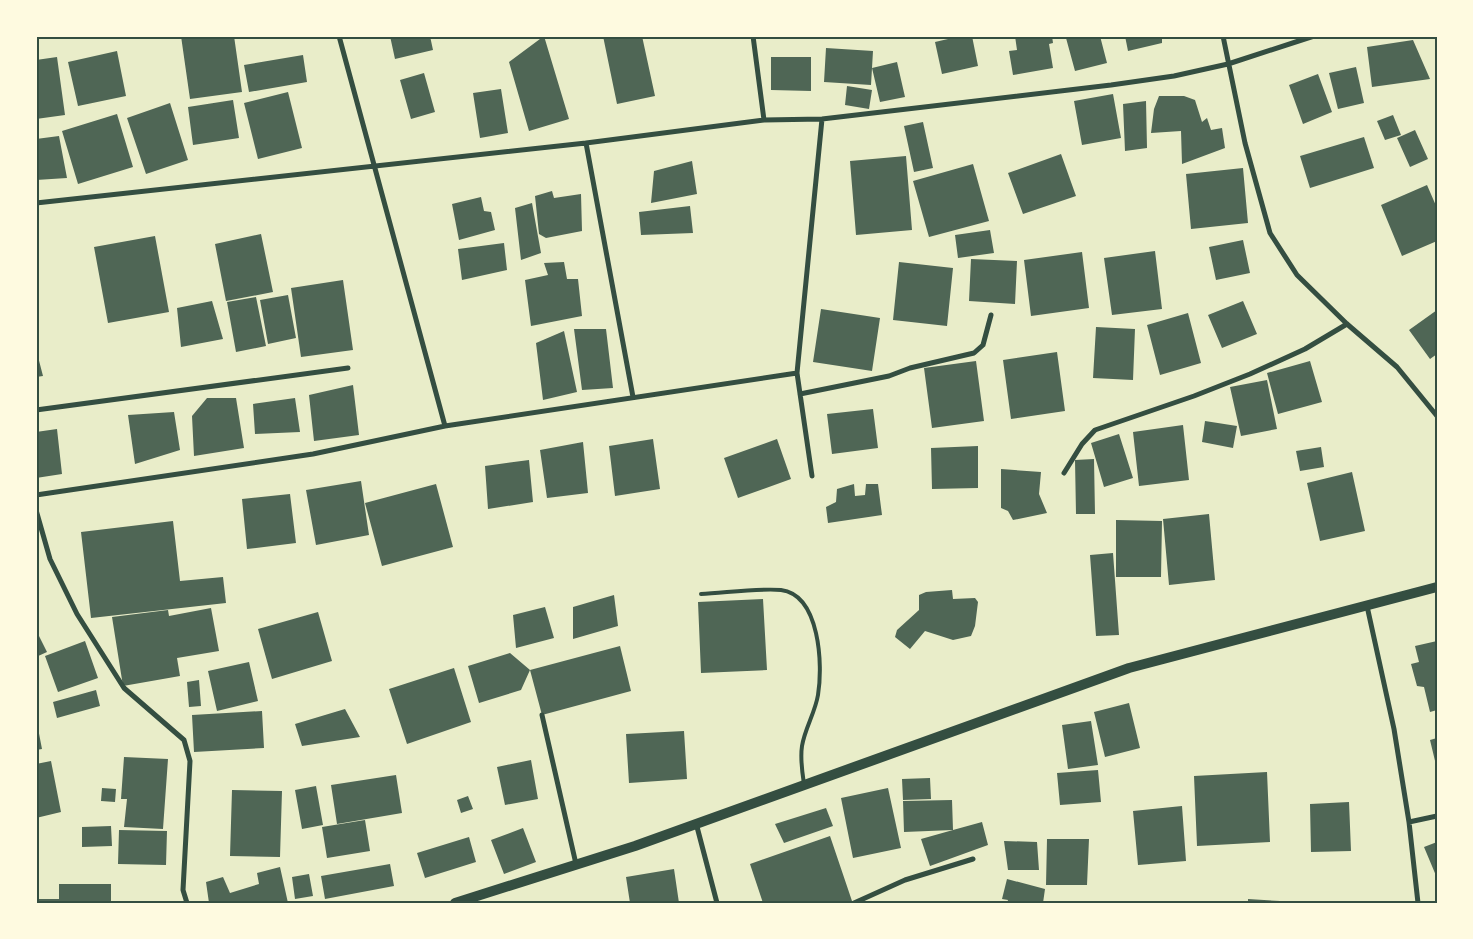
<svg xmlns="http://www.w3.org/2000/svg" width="1473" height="939" font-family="'Source Sans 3',sans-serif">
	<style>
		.building { fill: #4f6655 }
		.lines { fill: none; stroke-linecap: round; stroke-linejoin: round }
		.service { stroke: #344e41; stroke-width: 4 }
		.minor { stroke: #344e41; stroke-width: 5 }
		.secondary { stroke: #344e41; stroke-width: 10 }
		.neatline { fill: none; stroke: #344e41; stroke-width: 2 }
	</style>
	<rect width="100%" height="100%" fill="#e9edc9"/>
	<path class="building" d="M181 36H234L242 92 190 99Z
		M390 36H430L433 50 395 59Z
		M544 36 569 119 529 131 509 62Z
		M603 36H642L655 96 617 104Z
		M961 36H972L978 66 942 74 935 42Z
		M1015 36H1052L1053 43 1049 44 1053 68 1013 75 1009 51 1017 50Z
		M1074 36H1100L1107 63 1075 71 1066 38Z
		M1125 36H1162V43L1128 51Z
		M1413 40 1430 79 1372 87 1367 47Z
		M826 48 873 51 871 85 824 82Z
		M117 51 126 96 78 106 68 62Z
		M303 55 307 82 249 92 244 65Z
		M57 57 65 115 36 119V60Z
		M771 57H811V91L771 90Z
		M897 62 905 97 880 102 872 68Z
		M1356 67 1364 103 1338 109 1329 73Z
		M424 73 435 112 411 119 400 80Z
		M1318 74 1332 112 1303 124 1289 85Z
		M847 86 872 90 869 109 845 105Z
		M501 89 508 133 480 138 473 93Z
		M288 92 302 148 258 159 244 103Z
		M1113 94 1121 138 1082 145 1074 101Z
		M1159 96H1184L1195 100 1202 122 1207 118 1211 130 1222 128 1225 148 1182 164 1181 131 1151 133 1154 109Z
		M233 100 239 138 193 145 188 107Z
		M1146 101 1147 148 1125 151 1123 104Z
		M170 103 188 160 146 174 127 118Z
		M117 114 133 167 78 184 62 131Z
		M1393 115 1401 135 1385 140 1377 121Z
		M923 122 933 168 914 172 904 126Z
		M1415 130 1428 159 1410 167 1397 138Z
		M59 136 67 178 36 180V139Z
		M1364 137 1374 168 1310 188 1300 156Z
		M1061 154 1076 196 1023 214 1008 173Z
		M906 156 912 230 856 235 850 161Z
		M692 161 697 194 651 203 654 171Z
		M973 164 989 221 929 237 913 181Z
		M1243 168 1248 223 1191 229 1186 174Z
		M1427 185 1437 208V241L1402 256 1381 205Z
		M552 191 554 198 581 194 582 231 546 238 539 234 535 196Z
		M481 197 484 211 491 212 495 230 459 240 452 204Z
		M532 203 541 253 521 260 515 208Z
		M690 206 693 233 641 235 639 212Z
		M990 230 994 253 958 258 955 235Z
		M261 234 273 292 226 301 215 244Z
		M155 236 169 312 108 323 94 247Z
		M1243 240 1250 273 1216 280 1209 247Z
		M504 243 507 270 462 280 458 249Z
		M1155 251 1162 309 1112 315 1104 258Z
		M1082 252 1089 308 1031 316 1024 260Z
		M971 259 1017 261 1015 304 969 301Z
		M564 262 567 279H578L582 316 531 326 525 280 548 275 544 263Z
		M899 262 953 268 947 326 893 320Z
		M343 280 353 350 301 357 291 288Z
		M288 295 296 338 268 344 260 300Z
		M256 297 266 346 236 352 227 302Z
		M212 301 223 339 181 347 177 308Z
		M1243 301 1257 334 1222 348 1208 315Z
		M821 309 880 318 872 371 813 362Z
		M1437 310V354L1430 359 1409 330Z
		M1188 313 1201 363 1160 375 1147 325Z
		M1096 327 1135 329 1133 380 1093 378Z
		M574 329H606L613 388 582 390Z
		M564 331 577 392 543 400 536 343Z
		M36 349 43 376 36 377Z
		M1057 352 1065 411 1011 419 1003 360Z
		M976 361 984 421 932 428 924 368Z
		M1310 361 1322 402 1278 414 1267 373Z
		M1267 380 1277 429 1241 436 1230 387Z
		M353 385 359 435 314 441 309 395Z
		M207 398H236L244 448 194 456 192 416Z
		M295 398 300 432 255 434 253 404Z
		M873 409 878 448 832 454 827 414Z
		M174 412 180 450 135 464 128 415Z
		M1205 421 1237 426 1233 448 1202 442Z
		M1183 425 1189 480 1139 486 1133 432Z
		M57 429 62 474 36 478V432Z
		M1119 434 1133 478 1104 487 1091 443Z
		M653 439 660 489 615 496 609 446Z
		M777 439 791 479 738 498 724 458Z
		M583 442 588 493 547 498 540 450Z
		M978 446V488L932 489 931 448Z
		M1321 447 1324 467 1300 471 1296 451Z
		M1094 459 1095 514H1076L1075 460Z
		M529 460 533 502 488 509 485 466Z
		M1001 469 1041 472 1039 494 1047 513 1013 520 1008 511 1001 508Z
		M1352 472 1365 531 1320 541 1307 483Z
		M361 481 369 535 316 545 306 490Z
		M436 484 453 547 382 566 365 503Z
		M854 484 855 496 865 495 866 484H878L882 515 828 523 826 507 836 502 837 489Z
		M290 494 296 543 247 549 242 499Z
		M1209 514 1215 580 1169 585 1163 519Z
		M1116 520 1162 521 1161 577H1116Z
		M173 521 180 581 223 577 226 603 91 618 81 532Z
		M1113 553 1119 635 1096 636 1090 555Z
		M952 590 953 599 975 598 978 602 975 626 971 636 953 640 925 631 910 649 895 637 897 630 919 610V595L926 592Z
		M614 595 618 626 573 639V607Z
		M763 599 767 670 701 673 698 602Z
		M545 607 554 638 516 648 513 615Z
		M211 608 219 651 177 658 180 676 123 686 112 617 168 610 169 616Z
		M318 612 332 661 272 679 258 629Z
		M36 630 47 652 36 657Z
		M85 641 98 678 58 692 45 656Z
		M1437 641V710L1430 712 1424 687 1417 686 1411 664 1419 662 1415 646Z
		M620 646 631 691 542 715 530 670Z
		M510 653 530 670 521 690 479 703 468 666Z
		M249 662 258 701 217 711 208 671Z
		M454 668 471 722 407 744 389 689Z
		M199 680 201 706 189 707 187 682Z
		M96 690 100 706 57 718 53 702Z
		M1129 703 1140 748 1105 757 1094 712Z
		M345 709 360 737 302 746 295 724Z
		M262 711 264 748 194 752 192 715Z
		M36 718 42 749 36 750Z
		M1091 721 1098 765 1068 769 1062 725Z
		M684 731 687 779 629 783 626 734Z
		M1437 738V765H1436L1430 740Z
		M124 757 168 759 163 829 124 827 127 799H121Z
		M531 760 538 799 505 805 497 767Z
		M51 761 61 812 36 818V764Z
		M1098 770 1101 802 1060 805 1057 773Z
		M1267 772 1270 842 1197 846 1194 776Z
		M396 775 402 813 337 824 331 785Z
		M930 778 931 799 903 800 902 779Z
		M316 786 323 825 302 829 295 790Z
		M102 788 116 789 115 802 101 801Z
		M888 788 901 848 853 858 841 798Z
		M232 790 282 791 280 857 230 856Z
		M468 796 473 809 461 813 457 800Z
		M952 800 953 830 982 822 988 845 930 866 921 839 953 830 904 832 903 801Z
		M1349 802 1351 851 1311 852 1310 804Z
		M1182 806 1186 861 1138 865 1133 811Z
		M826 808 833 826 784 843 775 824Z
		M365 820 370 851 327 858 322 827Z
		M111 826 112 846 82 847V827Z
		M523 828 536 862 504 874 491 840Z
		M119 830 167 831 166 865 118 864Z
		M830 836 852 901 846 903H763L750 864Z
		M469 837 476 862 425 878 417 853Z
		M1047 839H1089L1087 885H1046Z
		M1004 841 1037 842 1039 870H1008Z
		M1437 842V878L1424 847Z
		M390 864 394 886 325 899 321 876Z
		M280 867 288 903H209L206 882 223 877 230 893 259 884 257 873Z
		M674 869 679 903H630L626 877Z
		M309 874 313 896 295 899 292 877Z
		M1007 879 1045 889 1043 903H1007L1008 900 1002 899Z
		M59 884H111V903H36V899H59Z
		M1248 899 1280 901V903H1248Z"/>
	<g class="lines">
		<path class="service" d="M701 594C724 593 758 588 781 590 820 595 823 665 818 695 815 713 805 728 802 746 800 759 802 771 804 784"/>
		<path class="minor" d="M339 36 445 426
			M753 36 764 120
			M1223 36 1245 143 1270 233 1297 275 1347 324 1397 367 1437 416
			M586 143 633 397
			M36 203 586 143 764 120 822 119 1111 85 1174 76 1228 64 1314 36
			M797 373 812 476
			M800 394 889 376 910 368 974 353 983 345 991 315
			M36 410 348 368
			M1064 473 1082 444 1095 430 1194 396 1250 374 1305 349 1347 324
			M36 495 313 454 445 426 797 373 822 119
			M36 510 50 559 77 614 124 688 184 740 190 761 183 890 187 903
			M1367 606 1394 729 1409 822 1418 903
			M542 715 576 864
			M1409 822 1437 816
			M696 823 717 903
			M854 903 905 880 973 859"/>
		<path class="secondary" d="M455 903 635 846 1129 668 1437 587"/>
	</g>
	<rect width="1473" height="939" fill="none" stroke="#fefae0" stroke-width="75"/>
	<rect x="38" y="38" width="1398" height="864" class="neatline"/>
</svg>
